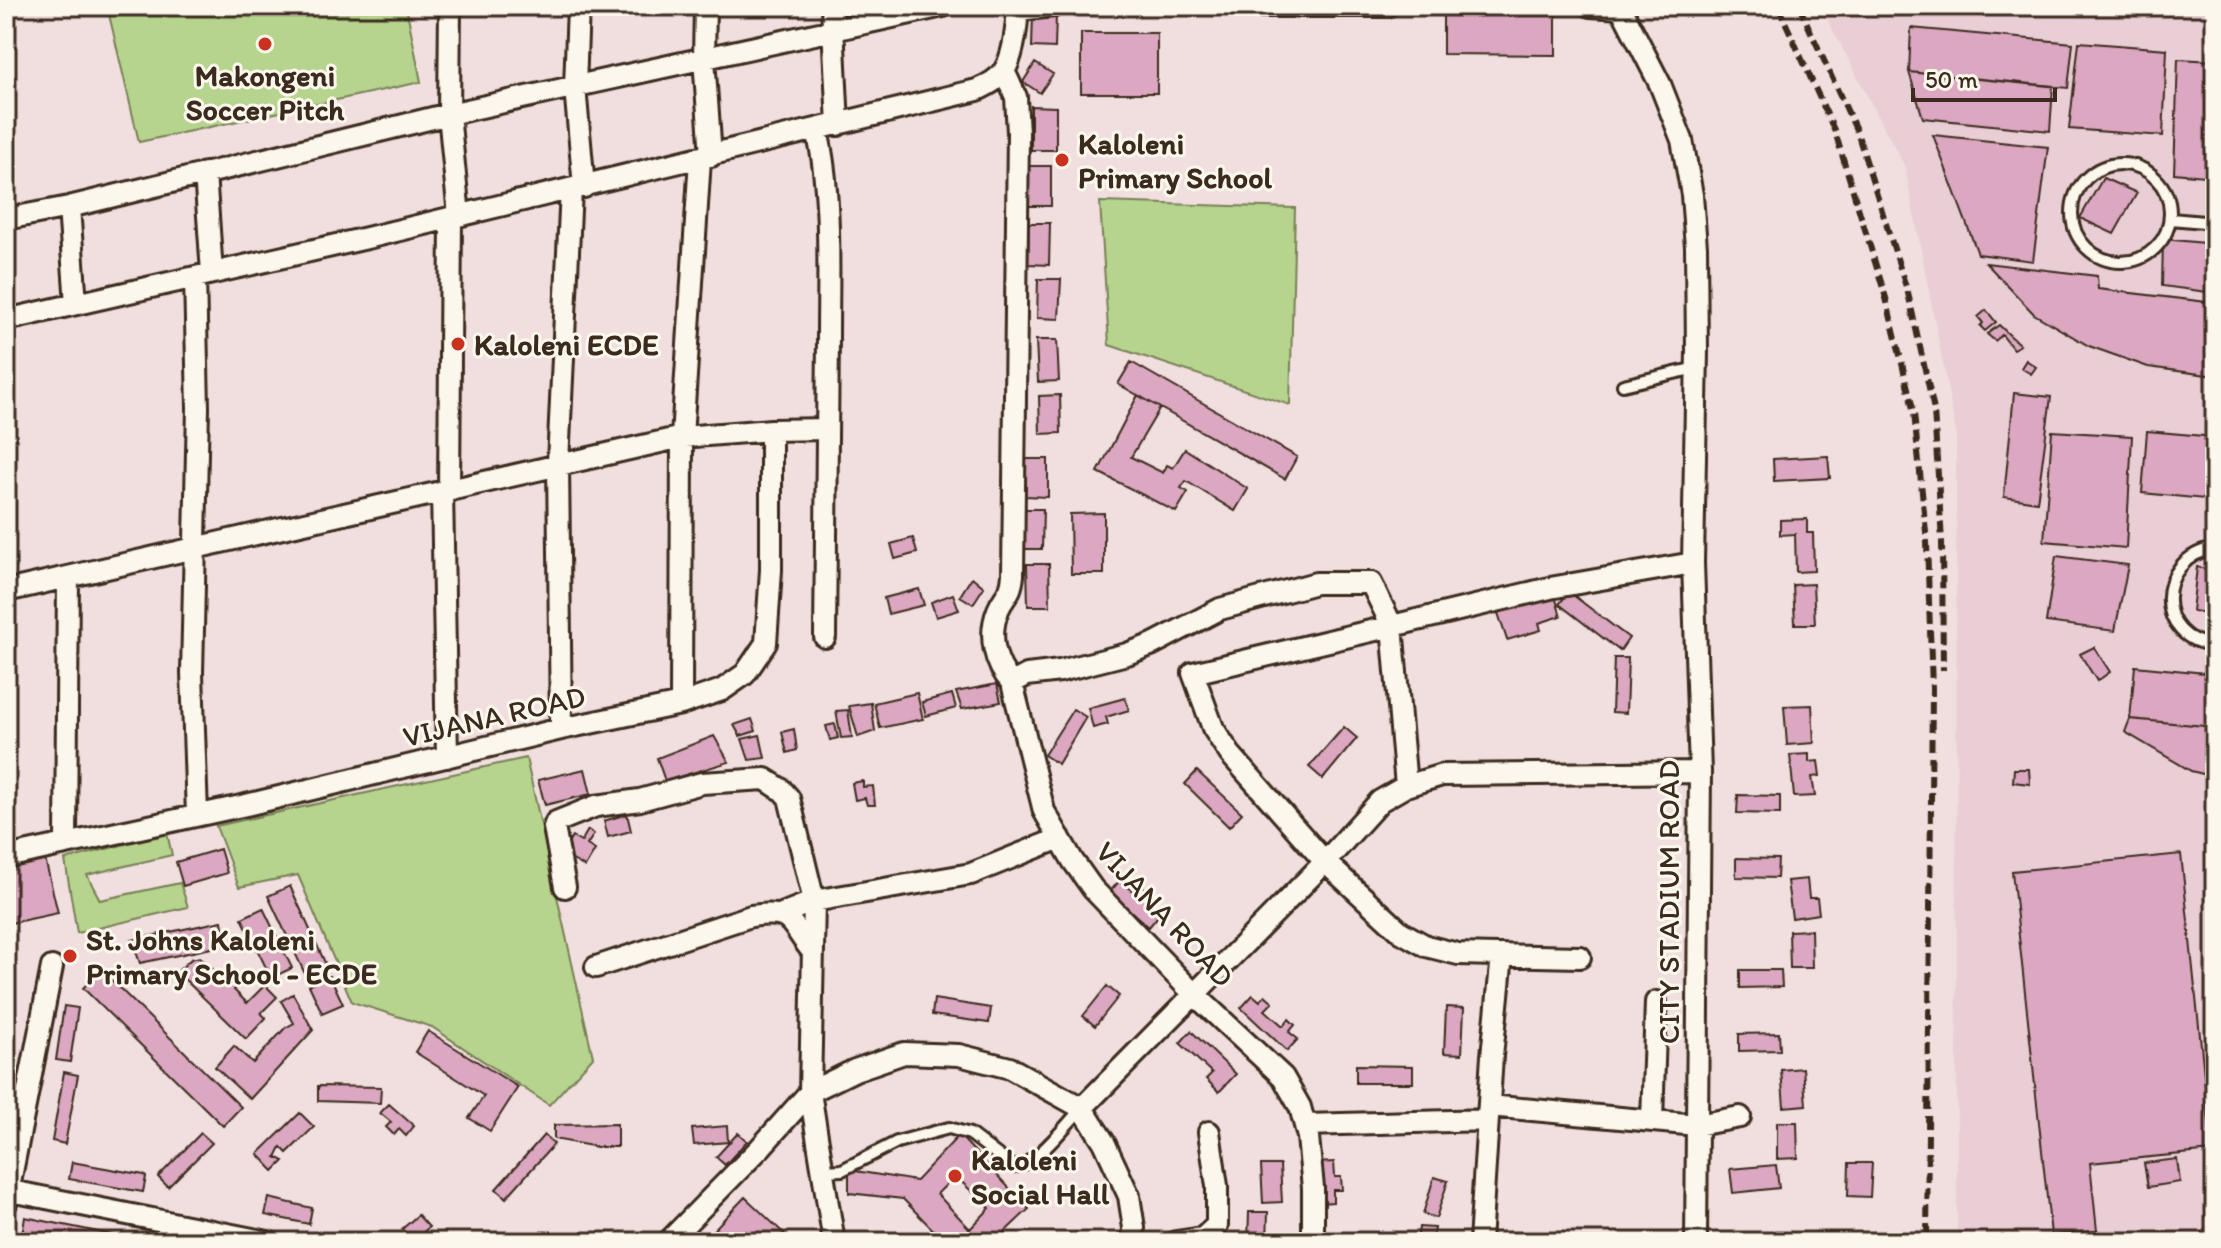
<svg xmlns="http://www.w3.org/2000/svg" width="2221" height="1248" font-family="Itim,sans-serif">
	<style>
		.built { fill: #eaced6 }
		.green { fill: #b6d48d; stroke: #787f56; stroke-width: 2 }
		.building { fill: #dba7c1; stroke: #3b2a1e; stroke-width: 2; fill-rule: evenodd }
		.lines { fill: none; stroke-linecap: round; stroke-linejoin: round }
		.lane-casing { stroke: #3b2a1e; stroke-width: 16 }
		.street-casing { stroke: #3b2a1e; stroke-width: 26 }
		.lane { stroke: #fbf7ec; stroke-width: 10 }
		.street { stroke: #fbf7ec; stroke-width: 20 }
		.rail { stroke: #3b2a1e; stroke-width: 6; stroke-dasharray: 12 6; stroke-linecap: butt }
		.poi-dot { fill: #c8321e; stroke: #fbf7ec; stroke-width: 3 }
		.labels { text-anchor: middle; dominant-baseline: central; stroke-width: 6; stroke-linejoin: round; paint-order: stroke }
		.poi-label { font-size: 30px; font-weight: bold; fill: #3b2a1e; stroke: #fbf7ec; text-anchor: start }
		.street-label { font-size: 30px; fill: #3b2a1e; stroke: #fbf7ec }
	</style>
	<rect width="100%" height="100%" fill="#f1dfdf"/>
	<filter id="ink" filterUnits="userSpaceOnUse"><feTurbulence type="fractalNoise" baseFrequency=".0125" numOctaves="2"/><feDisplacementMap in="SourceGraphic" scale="16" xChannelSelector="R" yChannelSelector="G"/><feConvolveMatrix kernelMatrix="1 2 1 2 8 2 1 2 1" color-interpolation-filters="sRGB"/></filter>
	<g filter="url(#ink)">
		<path class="built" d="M1820 6H2215V1242H1957L1956 432 1905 167Z"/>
		<path class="green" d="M107 6H406L421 82 139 142Z
			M1100 202 1295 208 1290 405 1109 345Z
			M526 758 593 1057 549 1105 432 1027 352 1002 298 875 239 887 216 826Z
			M167 833 172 855 87 875 100 900 180 883 188 907 77 933 65 860Z"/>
		<path class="building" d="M1443 12H1556V55L1443 54Z
			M1033 14 1056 15 1055 48 1032 47Z
			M1911 28 2073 43 2068 88 1909 72Z
			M1081 33H1157V93H1081Z
			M2079 42 2167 49 2163 136 2069 129Z
			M2178 59 2215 61V177L2174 173Z
			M1035 63 1053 74 1040 93 1023 82Z
			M1909 72 2053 86 2050 131 1923 118Z
			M1031 106 1056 107V150H1031Z
			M1933 135 2048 147 2033 261 1978 254Z
			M1029 166H1051V206H1029Z
			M2103 178 2137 193 2114 234 2080 218Z
			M1029 223H1050L1049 265 1028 264Z
			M2163 239 2215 244V293L2162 286Z
			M1986 263 2097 276 2098 289 2215 303V376L2148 367 2089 346 2034 314Z
			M1038 279H1061L1059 319 1037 318Z
			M1986 310 1996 322 1985 331 1980 326 1983 323 1978 317Z
			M1999 325 2020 345 2013 349 2002 335 1995 341 1987 334Z
			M1036 340H1057L1059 381 1038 382Z
			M2026 360 2036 367 2031 374 2021 368Z
			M1131 362 1297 457 1285 479 1118 384Z
			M2014 393 2051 397 2037 502 2004 497Z
			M1060 395 1061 433 1040 434 1039 396Z
			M1138 395 1160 408 1131 457 1163 473 1167 465 1173 468 1185 449 1248 489 1235 511 1186 481 1181 488 1188 492 1176 512 1098 472Z
			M2052 431 2132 436 2126 548 2044 541Z
			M2147 431 2215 437V500L2142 493Z
			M1828 456 1830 478 1774 481 1773 459Z
			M1024 459H1048V497L1024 496Z
			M1023 509H1043L1042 549H1022Z
			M1104 513V574H1071L1070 514Z
			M1807 519V533H1813L1814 571 1796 572 1795 534 1780 535V520Z
			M913 538 917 553 895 559 891 544Z
			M2056 556 2128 565 2115 631 2046 622Z
			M1027 564H1049L1050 606H1028Z
			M2197 567 2215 571V614L2192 611Z
			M972 577 984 587 973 604 960 596Z
			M1813 584 1815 624H1795L1793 585Z
			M919 589 924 605 888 614 884 598Z
			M1569 592 1629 638 1620 651 1559 604Z
			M1554 593 1561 616 1539 623 1541 630 1507 640 1497 610Z
			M953 594 959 610 936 617 931 602Z
			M2094 647 2110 672 2097 681 2080 654Z
			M1614 658H1628L1626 713 1612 712Z
			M2135 666 2215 674V727L2130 719Z
			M997 684 1001 702 962 709 956 692Z
			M917 693 923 719 880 728 874 703Z
			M952 694 956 708 926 716 922 702Z
			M1125 698 1129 710 1106 717 1108 724 1093 728 1088 708Z
			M871 703 875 731 858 737 849 706Z
			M1812 705 1814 743 1787 745 1784 706Z
			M1073 709 1086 717 1058 764 1044 755Z
			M848 710 852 737 841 738 836 711Z
			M752 719 756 731 740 736 734 725Z
			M2130 719 2215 727V777L2191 771 2125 732Z
			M835 724 838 738 830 740 826 726Z
			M1344 727 1357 738 1323 779 1309 767Z
			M794 729 797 750 787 753 782 732Z
			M760 735 765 758 749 760 742 739Z
			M714 736 729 762 665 781 657 758Z
			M1809 754V762L1818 761 1820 776 1812 777 1815 796 1794 797 1790 755Z
			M585 769 591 794 545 805 538 780Z
			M2014 769H2029L2030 784 2013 782Z
			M1197 771 1242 813 1229 827 1185 784Z
			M863 781V787L873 786 875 805H867L865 798 855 800 852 783Z
			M1738 795 1780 796V814L1737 813Z
			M627 814 631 831 608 837 604 821Z
			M588 830 594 834 587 845 595 850 585 867 562 854 572 837 581 842Z
			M220 849 227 873 183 886 176 862Z
			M2181 854 2212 1151 2090 1163 2097 1231 2051 1235 2012 871Z
			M1736 858 1778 859 1777 878 1736 877Z
			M45 859 58 913 6 924V868Z
			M1807 879 1809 898H1817L1819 914 1792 918 1787 881Z
			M1120 880 1133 891 1140 884 1157 898 1149 907 1158 916 1149 927 1109 893Z
			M290 886 327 967 306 976 268 896Z
			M263 908 292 968 271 978 242 918Z
			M222 921 226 945 140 963 132 940Z
			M1811 930 1812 968H1790L1789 931Z
			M200 957 225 981 234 972 243 981 234 990 247 1003 265 985 277 997 261 1013 266 1018 246 1039 177 972 191 959Z
			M101 970 241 1107 223 1126 83 988Z
			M1740 970H1781L1782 987 1740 988Z
			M330 976 343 1004 322 1013 309 985Z
			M1107 986 1119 996 1095 1026 1083 1016Z
			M293 994 313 1030 250 1099 215 1067 234 1046 253 1063 285 1028 294 1023 281 1001Z
			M1253 995 1260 1001 1265 995 1273 1002 1265 1010 1283 1026 1289 1019 1295 1025 1289 1032 1298 1039 1287 1051 1241 1008Z
			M934 999 991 1008 989 1023 932 1015Z
			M64 1006 78 1008 70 1062 56 1060Z
			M1446 1007 1464 1008 1462 1054 1444 1053Z
			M428 1031 518 1087 490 1131 469 1118 484 1096 415 1052Z
			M1191 1031 1236 1074 1219 1092 1206 1079 1212 1073 1180 1043Z
			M1779 1033 1780 1050 1739 1051V1034Z
			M1356 1065 1413 1066V1083H1356Z
			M1803 1068 1806 1105 1784 1107 1781 1070Z
			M64 1072 78 1075 65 1144 52 1141Z
			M318 1086 381 1087 380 1103 318 1101Z
			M389 1104 414 1126 406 1136 399 1129 394 1135 386 1127 391 1122 380 1113Z
			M300 1113 314 1127 287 1153 281 1147 276 1157 284 1161 274 1171 258 1154Z
			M1777 1122H1797L1798 1158 1777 1159Z
			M617 1124V1147H597L554 1139V1125Z
			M727 1126 728 1142 694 1145 692 1129Z
			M201 1133 212 1143 168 1187 158 1177Z
			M738 1133 747 1141 725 1165 716 1157Z
			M544 1135 554 1144 506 1198 496 1189Z
			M959 1135 1029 1209 994 1242H945L903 1199 849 1193V1170L916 1181ZM955 1176 990 1208 970 1229 937 1194Z
			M2177 1159 2180 1182 2148 1187 2144 1163Z
			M72 1162 144 1175 146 1177 143 1192 69 1179Z
			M1334 1162 1335 1177H1341L1342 1190H1333V1202L1319 1203 1317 1163Z
			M1849 1163H1872L1870 1197 1848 1196Z
			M1261 1165H1280L1282 1202 1263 1203Z
			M1776 1165 1779 1188 1733 1193 1730 1169Z
			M1434 1177 1448 1181 1436 1218 1423 1214Z
			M745 1197 793 1242H702Z
			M269 1198 312 1208 309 1224 265 1215Z
			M1249 1212H1268L1267 1242H1248Z
			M418 1215 429 1227 413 1242 402 1229Z
			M25 1217 147 1242H21Z
			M1419 1227 1434 1228 1432 1242H1417Z
			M1777 1236 1778 1242H1734V1239Z"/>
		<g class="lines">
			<g class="lane-casing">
				<path id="lane" d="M2072 213a49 49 0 1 1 98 0a49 49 0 1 1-98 0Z
					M2171 219 2215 223
					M1623 385 1696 368
					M2215 548C2153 558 2154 642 2215 645
					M823 1171 842 1170 897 1142 949 1128 970 1134 1012 1166C1032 1171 1068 1122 1082 1108"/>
			</g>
			<g class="street-casing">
				<path id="street" d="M450 6 449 114 459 216
					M578 6 575 87 584 187
					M705 6 704 58 711 156
					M832 6 838 125
					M1243 6H1387
					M1590 6 1621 8
					M1620 6 1660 84 1682 140 1692 195 1696 247 1697 351 1693 563 1700 772 1696 1242
					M1018 10 1054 6
					M1004 71 1016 97 1018 133 1013 575C1011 596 1004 595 998 610 988 635 994 664 1012 683
					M817 131C832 191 828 275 828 338 827 438 826 538 825 637
					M205 173 212 273
					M69 207 76 304
					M6 219 69 207 449 114 943 6
					M195 277 198 408 192 673 197 815
					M6 320 367 238 977 90C986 86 998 80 1004 71 1014 55 1017 25 1018 6
					M449 490 451 218
					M442 491 447 757
					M6 591 682 437 771 430 827 429
					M681 704 682 437 700 159
					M561 729 558 463 571 189
					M1406 786 1392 626 1193 673 1213 728 1230 754 1325 862 1401 932 1426 946 1458 954 1580 957
					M66 843 68 577
					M6 857 246 805 561 729 681 704 722 690 745 674 766 643 771 570V430
					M565 887 554 827 556 822 596 806 640 800 702 783 765 779 782 790 789 798 814 901 810 1092 834 1242
					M782 914 814 901 971 874 1060 838
					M596 967 751 916C795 910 787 921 812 951
					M1489 1106 1697 1125 1740 1117
					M1082 1108 1325 862 1380 801 1406 786 1442 775 1700 772
					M1652 1121 1656 1002
					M1305 1125 1488 1120
					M6 1190 268 1242
					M6 1203 52 967
					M668 1242 760 1148 810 1092 855 1070 904 1053 959 1055 1010 1068 1082 1108 1104 1142 1129 1196 1134 1228 1133 1242
					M1176 1242 1203 1238 1217 1225V1186L1209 1132
					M1313 1242V1188L1308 1137 1300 1107 1283 1077 1193 993 1093 889 1073 861 1044 811 1012 683 1027 675 1060 671 1127 654 1153 644 1220 609 1316 583H1371L1392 626 1550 588 1693 563
					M1480 1242 1492 1056 1502 955"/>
			</g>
			<use href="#lane" class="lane"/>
			<use href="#street" class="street"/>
			<path class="rail" d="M1778 6 1835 132 1886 298 1914 413 1927 542 1932 689 1927 1242
				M1799 6 1857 132 1908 293 1934 410 1942 542 1943 670"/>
		</g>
	</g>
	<g class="poi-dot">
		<circle cx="265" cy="44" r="8"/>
		<circle cx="1062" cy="160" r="8"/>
		<circle cx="458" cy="344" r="8"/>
		<circle cx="70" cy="956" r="8"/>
		<circle cx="955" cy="1176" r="8"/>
	</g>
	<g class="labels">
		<g class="poi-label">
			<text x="265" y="75" text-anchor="middle">Makongeni<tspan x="265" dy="34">Soccer Pitch</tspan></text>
			<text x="1078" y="143">Kaloleni<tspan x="1078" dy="34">Primary School</tspan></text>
			<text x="474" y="344">Kaloleni ECDE</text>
			<text x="86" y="939">St. Johns Kaloleni<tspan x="86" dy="34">Primary School - ECDE</tspan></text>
			<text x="971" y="1159">Kaloleni<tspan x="971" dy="34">Social Hall</tspan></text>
		</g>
		<g class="street-label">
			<text transform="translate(494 716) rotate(-13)">VIJANA ROAD</text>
			<text transform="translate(1668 902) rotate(-90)">CITY STADIUM ROAD</text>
			<text transform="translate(1165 914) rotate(47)">VIJANA ROAD</text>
		</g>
	</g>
	<rect width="2221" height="1248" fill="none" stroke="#fbf7ec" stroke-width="32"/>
	<rect x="16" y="16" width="2189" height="1216" fill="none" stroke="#3b2a1e" stroke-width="3" filter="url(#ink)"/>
	<path d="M1913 88v12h142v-12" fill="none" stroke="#3b2a1e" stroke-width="4"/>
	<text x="1925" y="88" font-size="24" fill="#3b2a1e" stroke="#fbf7ec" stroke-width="6" paint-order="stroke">50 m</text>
</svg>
